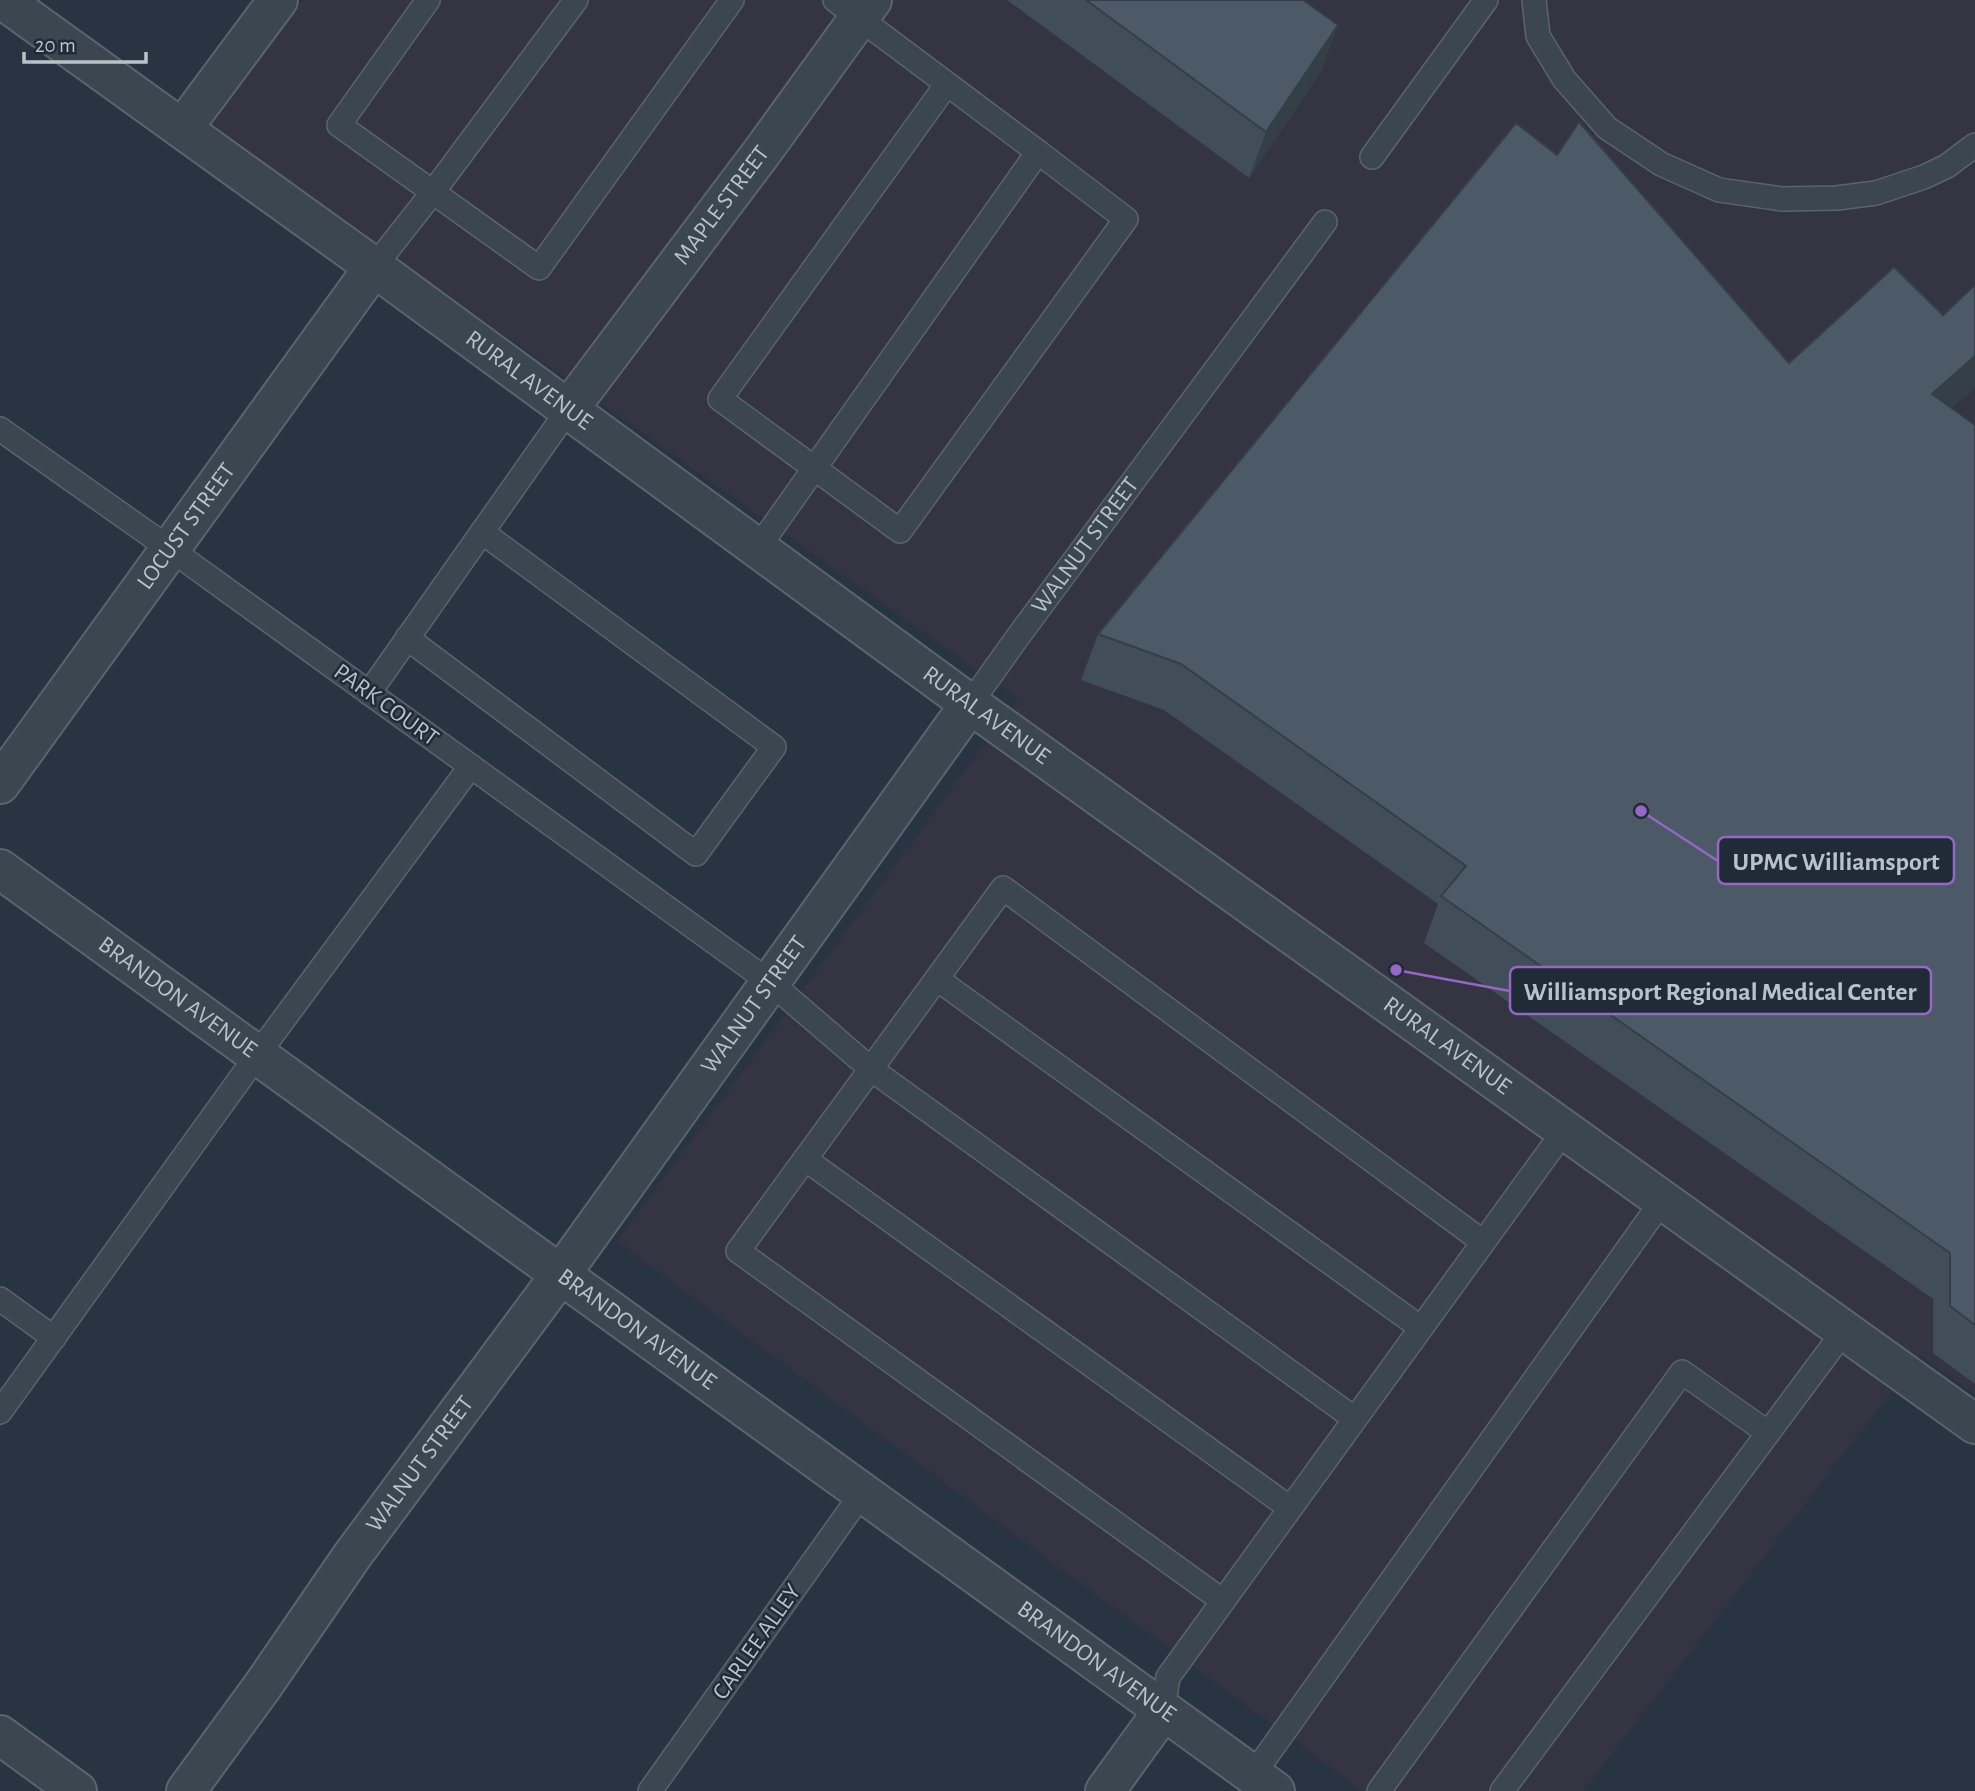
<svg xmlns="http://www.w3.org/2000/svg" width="1975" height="1791" font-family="'Alegreya Sans',sans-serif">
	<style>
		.medical { fill: #353443 }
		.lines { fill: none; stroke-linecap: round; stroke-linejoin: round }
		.lane-casing { stroke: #5a646f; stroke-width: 26 }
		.street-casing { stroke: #5a646f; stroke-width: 42 }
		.lane { stroke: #3c4651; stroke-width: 23 }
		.street { stroke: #3c4651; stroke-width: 38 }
		.wall { fill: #414d59 }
		.shaded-wall { fill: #353f48 }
		.building { fill: #4c5a67; stroke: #353f48; stroke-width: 2 }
		.labels { text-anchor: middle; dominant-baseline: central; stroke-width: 5; stroke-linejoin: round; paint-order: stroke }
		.street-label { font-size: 24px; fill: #b9c1cb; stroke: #212b37 }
		.leader { fill: none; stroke: #9468c4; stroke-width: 2.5 }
		.callout-dot { fill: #9468c4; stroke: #212b37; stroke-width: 2.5 }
		.callout { fill: #212b37; stroke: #9468c4; stroke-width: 2.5 }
		.callout-label { font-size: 26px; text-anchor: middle; font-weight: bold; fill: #b9c1cb }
	</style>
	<rect width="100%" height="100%" fill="#283442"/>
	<path class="medical" d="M302 0H1975V1395L1920 1355 1583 1791H1363L617 1241 1018 699 209 126Z"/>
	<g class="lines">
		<g class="lane-casing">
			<g id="lane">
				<path d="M428 0 339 125 539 268 732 0"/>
				<path d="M1534 0 1538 36 1564 79 1607 128 1661 164 1719 190 1782 199 1837 198 1876 193 1924 177 1947 166 1975 145"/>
				<path d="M947 84 720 399 900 531 1126 219 1038 152"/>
				<path d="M1372 157 1486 0"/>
				<path d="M374 267 433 192 576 0"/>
				<path d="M0 429 170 549 771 983 871 1069 1355 1419"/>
				<path d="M758 548 1038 152 835 0"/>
				<path d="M407 638 696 854 774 747 482 532"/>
				<path d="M369 693 568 410"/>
				<path id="s1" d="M970 704 1017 638 1325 222"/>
				<path d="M937 979 1421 1328"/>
				<path d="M805 1159 1290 1508"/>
				<path d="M0 1299 54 1338"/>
				<path d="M0 1412 258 1054 471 766"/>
				<path d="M1223 1601 738 1251 1003 888 1483 1242"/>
				<path d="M1163 1711 1168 1677 1564 1131"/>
				<path d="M1253 1775 1662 1201"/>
				<path d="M650 1791 863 1492"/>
				<path d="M1379 1791 1682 1372 1768 1433"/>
				<path d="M1502 1791 1844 1331"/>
			</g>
		</g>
		<g class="street-casing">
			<g id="street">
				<path id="s2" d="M3 0 374 267 970 704 1975 1424"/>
				<path d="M182 129 278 0"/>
				<path id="s3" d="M568 410 765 148 872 0"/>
				<path id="s4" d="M0 784 374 267"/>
				<path id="s5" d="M0 869 1275 1791"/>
				<path d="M0 1735 77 1791"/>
				<path id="s6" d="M186 1791 262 1687 352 1556 561 1274 970 704"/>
				<path d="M1105 1791 1163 1711"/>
			</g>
		</g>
		<use href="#lane" class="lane"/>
		<use href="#street" class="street"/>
	</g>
	<path class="wall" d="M1007 0H1303L1338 25 1321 71 1249 178Z
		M1789 363 1951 408 1975 425V1384L1933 1353V1299L1424 943 1438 904 1164 710 1081 680 1098 634Z"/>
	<path class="shaded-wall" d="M1338 25 1321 71 1249 178 1266 132Z
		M1975 356V388L1915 440 1932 394Z"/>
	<path class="building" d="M1086 0H1303L1338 25 1266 132Z
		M1579 122 1789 363 1894 267 1943 315 1975 285V356L1932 394 1975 425V1325L1950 1306V1253L1441 896 1466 866 1181 664 1098 634 1516 123 1557 155Z"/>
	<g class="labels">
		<g class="street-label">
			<text stroke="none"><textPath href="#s3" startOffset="256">MAPLE STREET</textPath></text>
			<text stroke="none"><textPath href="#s2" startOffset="649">RURAL AVENUE</textPath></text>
			<text stroke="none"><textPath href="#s4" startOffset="318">LOCUST STREET</textPath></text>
			<text stroke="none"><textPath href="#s1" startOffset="196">WALNUT STREET</textPath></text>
			<text transform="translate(386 705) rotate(36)">PARK COURT</text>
			<text stroke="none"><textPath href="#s2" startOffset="1216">RURAL AVENUE</textPath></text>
			<text stroke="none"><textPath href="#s5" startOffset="219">BRANDON AVENUE</textPath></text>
			<text stroke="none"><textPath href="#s6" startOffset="970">WALNUT STREET</textPath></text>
			<text stroke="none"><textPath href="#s2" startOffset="1783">RURAL AVENUE</textPath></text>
			<text stroke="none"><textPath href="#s5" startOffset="786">BRANDON AVENUE</textPath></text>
			<text stroke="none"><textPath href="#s6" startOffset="402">WALNUT STREET</textPath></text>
			<text transform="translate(757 1642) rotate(-55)">CARLEE ALLEY</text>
			<text stroke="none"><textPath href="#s5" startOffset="1353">BRANDON AVENUE</textPath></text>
		</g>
	</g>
	<path class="leader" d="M1641 811L1718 861M1396 970L1510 991"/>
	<g class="callout-dot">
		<circle cx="1641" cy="811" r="7"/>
		<circle cx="1396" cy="970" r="7"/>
	</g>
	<g class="callout">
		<rect x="1718" y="837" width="236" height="47" rx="7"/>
		<rect x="1510" y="967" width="421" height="47" rx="7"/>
	</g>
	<g class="callout-label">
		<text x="1836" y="870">UPMC Williamsport</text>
		<text x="1720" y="1000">Williamsport Regional Medical Center</text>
	</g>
	<path d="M24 52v10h122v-10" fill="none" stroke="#b9c1cb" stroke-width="3.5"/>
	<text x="35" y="52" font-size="21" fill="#b9c1cb" stroke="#212b37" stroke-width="5" paint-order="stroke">20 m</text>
</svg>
